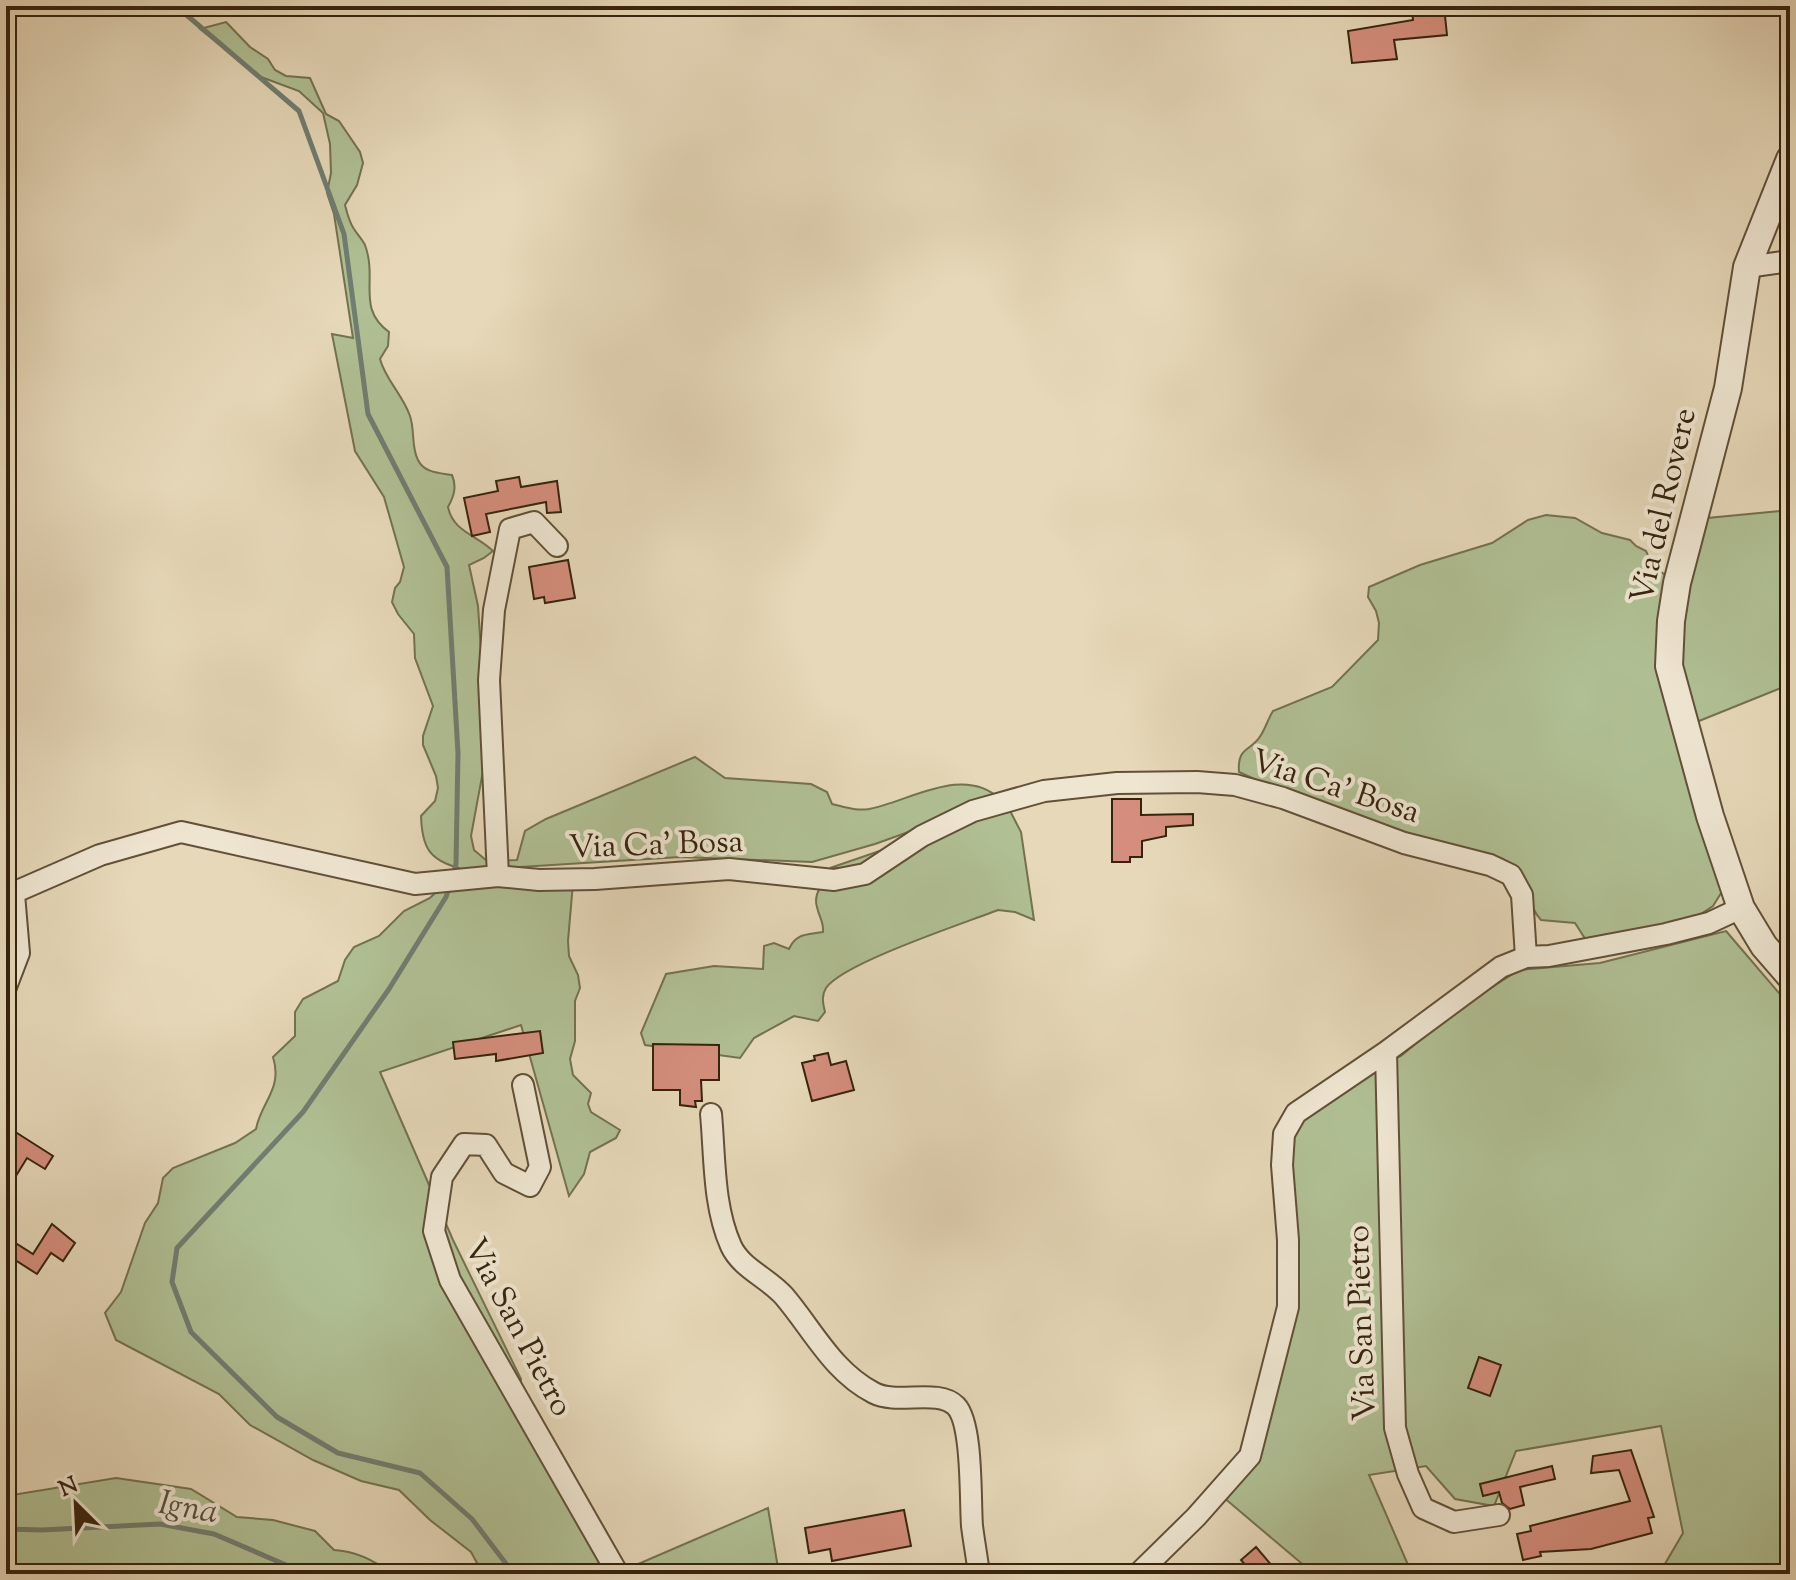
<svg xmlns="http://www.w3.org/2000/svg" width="1796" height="1580" font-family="'Sorts Mill Goudy',serif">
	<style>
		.green { fill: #b0c094; stroke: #737250; stroke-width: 2 }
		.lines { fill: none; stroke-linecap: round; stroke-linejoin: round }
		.stream { stroke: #707d71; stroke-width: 5 }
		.building { fill: #d58e7d; stroke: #36230d; stroke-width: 2 }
		.minor-casing { stroke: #625038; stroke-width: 24 }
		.tertiary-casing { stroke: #625038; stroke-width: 30 }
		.minor { stroke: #efe6d2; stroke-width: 20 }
		.tertiary { stroke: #efe6d2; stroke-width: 26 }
		.labels { text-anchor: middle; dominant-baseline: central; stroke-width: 8; stroke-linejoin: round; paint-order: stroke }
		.street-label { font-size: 32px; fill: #36230d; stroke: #efe6d2 }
		.water-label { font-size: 34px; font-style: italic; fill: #53503f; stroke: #efe6d2 }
	</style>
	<rect width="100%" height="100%" fill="#e6d8b9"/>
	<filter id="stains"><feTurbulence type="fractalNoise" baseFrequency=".0025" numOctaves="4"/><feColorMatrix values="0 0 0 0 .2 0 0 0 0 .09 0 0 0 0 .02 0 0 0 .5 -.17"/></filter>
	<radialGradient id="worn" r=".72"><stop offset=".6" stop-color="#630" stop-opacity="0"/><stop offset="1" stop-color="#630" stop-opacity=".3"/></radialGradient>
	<path class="green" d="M226 22 250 47 268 59 275 70 286 76 310 78 326 114 339 121 360 152 363 163 357 185 345 205C347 213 349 222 354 229 357 234 362 239 365 245 378 280 356 308 389 332L388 346 380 359C385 379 403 395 410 416 415 430 411 447 418 460 424 473 440 473 452 475 457 487 454 496 448 507 453 532 477 535 493 551L484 558 469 565 478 606 481 651 485 662 483 771 471 836 474 850 487 861 517 860 525 831 546 819 695 757 725 778 811 784 827 792 832 804C845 807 856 811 869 809 908 802 963 764 1000 799L875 844 812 862 680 857 458 871 459 868C429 860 422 847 421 816L435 801 438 788 436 776 423 745V736L433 706 415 658 414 634 398 614 392 602 395 588 400 582 404 567 384 497 355 451 332 334 353 338 334 214 327 193 331 173 330 144 323 113 299 91 261 77 200 29Z
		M1790 510V688H1781L1689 725 1674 646 1697 519Z
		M1546 515 1575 518 1602 533 1630 540 1636 546 1646 551 1652 564 1666 576 1659 646 1665 702 1726 885 1713 906 1690 921 1591 948 1575 923 1541 920C1525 903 1525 873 1508 862 1484 846 1450 852 1424 844 1363 825 1297 799 1239 772 1237 746 1251 752 1261 735 1266 727 1268 719 1273 711L1332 687 1378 640 1379 623 1376 611 1368 597 1369 587 1420 565 1492 543 1528 520Z
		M1008 807 1021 832 1034 920 1015 912 998 910C965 923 843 963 826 988 821 996 823 1003 825 1012L818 1021 794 1016 754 1038 740 1058 645 1045 641 1033 666 974 714 966 763 969 764 946 774 943 789 949C796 933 807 935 823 932 824 922 819 917 817 907 812 891 827 879 837 868H830Z
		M446 882 573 883 568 941 569 956 578 975 580 988 575 1001V1041L570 1059 573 1075 591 1093 588 1104 591 1112 620 1130 616 1138 590 1152 584 1174 569 1196 521 1025 380 1072 453 1240 521 1379 520 1412 612 1574H483L471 1552 430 1520 399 1490 361 1481 313 1460 250 1425 219 1394 116 1340 105 1313 121 1292 145 1223 158 1203 163 1178 173 1168 235 1143 256 1129C261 1102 283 1089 273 1057L295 1036V1012L303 999 338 981 345 960 354 947 379 936 404 911 430 898Z
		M1726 931 1790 1006V1574H1659L1683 1533 1661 1426 1516 1451 1494 1506 1455 1499 1426 1466 1369 1475 1412 1574 1313 1573 1223 1497 1255 1461 1294 1299 1285 1150 1293 1130 1312 1107 1375 1068 1401 1056 1456 1010 1519 970 1600 963Z
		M116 1478 191 1489 237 1517 273 1520 315 1531 334 1550C356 1551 374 1560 392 1574H238L203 1567 175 1565 87 1574H6V1496Z
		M768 1508 779 1574H615Z"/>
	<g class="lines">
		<path class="stream" d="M176 6 299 111 344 234 368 414 447 567 458 753 456 864 453 875
			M6 14 19 6
			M450 885 446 897 389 989 303 1112 177 1248 172 1282 191 1332 277 1417 338 1453 420 1473 472 1519 514 1574
			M6 1529 42 1530 160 1524 214 1534 307 1574"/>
	</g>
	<path class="building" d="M1414 6H1444L1447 35 1394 40 1397 59 1352 63 1348 31 1413 20 1412 9H1415Z
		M519 477 521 487 557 481 561 512 547 513 546 502 486 514 490 532 472 536 464 498 498 491 496 481Z
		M568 560 575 598 545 603 544 597 534 599 529 567Z
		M1112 799H1141V815L1193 814V825L1166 827V836L1142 841V857H1130V862H1112Z
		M540 1031 543 1053 496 1061V1054L455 1059 453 1042Z
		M653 1044 719 1045V1080H701L702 1101H695L696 1107 680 1105V1090H653Z
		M828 1053 831 1065 846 1061 854 1090 812 1101 802 1063 815 1060 814 1056Z
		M6 1126 53 1156 45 1169 27 1158 6 1192Z
		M52 1224 75 1243 63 1261 51 1253 37 1274 15 1260 6 1275V1237L33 1254Z
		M1479 1357 1501 1365 1490 1396 1468 1388Z
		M1631 1450 1654 1517 1648 1518 1652 1533 1591 1549 1540 1552 1541 1556 1523 1560 1517 1534 1531 1531 1530 1526 1630 1501 1619 1470 1591 1473 1593 1456Z
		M1552 1466 1555 1479 1520 1487 1524 1505 1510 1509 1502 1503 1499 1492 1483 1496 1480 1484Z
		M904 1510 911 1546 832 1561 830 1549 809 1553 805 1528Z
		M1256 1547 1279 1574H1253L1241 1560Z"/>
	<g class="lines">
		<g class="minor-casing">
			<path id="minor" d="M1747 267 1790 261
				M498 876 489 680 494 610 510 529 534 522 557 546
				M6 896 100 855 181 832 415 884 498 876 539 880 595 879 729 869 834 880 865 874 922 836 973 811 1044 791 1117 783 1197 782 1235 785 1283 798 1404 843 1490 865 1511 875 1522 895 1526 957
				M6 987 19 953 14 894
				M1386 1052 1395 1428 1408 1474 1423 1508 1454 1522 1499 1515
				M523 1085 540 1167 530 1186 504 1173 486 1145 464 1144 442 1177 434 1231 450 1280 618 1574
				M711 1114C715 1157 713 1206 731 1246 741 1268 768 1278 784 1296 813 1330 832 1371 874 1393 897 1405 938 1388 956 1406 973 1424 970 1500 972 1526 974 1542 977 1558 979 1574
				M1138 1574 1196 1517 1250 1456 1288 1307V1240L1282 1165 1284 1134 1296 1113 1386 1052 1501 967 1526 957 1549 956 1666 934 1709 923 1741 908"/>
		</g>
		<g class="tertiary-casing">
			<path id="tertiary" d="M1790 159 1747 267 1728 388 1677 583 1671 621 1669 666 1710 816 1741 908 1764 946 1790 976"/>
		</g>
		<use href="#minor" class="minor"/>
		<use href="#tertiary" class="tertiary"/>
	</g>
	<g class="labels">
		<g class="street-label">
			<text transform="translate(1665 506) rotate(-77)">Via del Rovere</text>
			<text transform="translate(1335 788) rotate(18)">Via Ca' Bosa</text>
			<text transform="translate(656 846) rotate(-2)">Via Ca' Bosa</text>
			<text transform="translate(1363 1323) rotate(-92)">Via San Pietro</text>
			<text transform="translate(517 1328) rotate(62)">Via San Pietro</text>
		</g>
		<g class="water-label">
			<text transform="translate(188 1509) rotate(10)">Igna</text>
		</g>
	</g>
	<rect width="1796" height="1580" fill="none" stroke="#e6d8b9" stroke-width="32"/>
	<rect x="8" y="8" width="1780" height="1564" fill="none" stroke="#36230d" stroke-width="4"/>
	<rect x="16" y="16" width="1764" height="1548" fill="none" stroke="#36230d" stroke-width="2"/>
	<g transform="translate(76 1504) rotate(336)" stroke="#efe6d2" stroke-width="6" paint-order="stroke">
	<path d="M0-6L14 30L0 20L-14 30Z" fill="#36230d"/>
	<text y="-12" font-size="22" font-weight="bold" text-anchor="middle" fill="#36230d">N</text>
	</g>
	<rect width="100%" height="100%" filter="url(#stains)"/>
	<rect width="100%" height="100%" fill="url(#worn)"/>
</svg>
